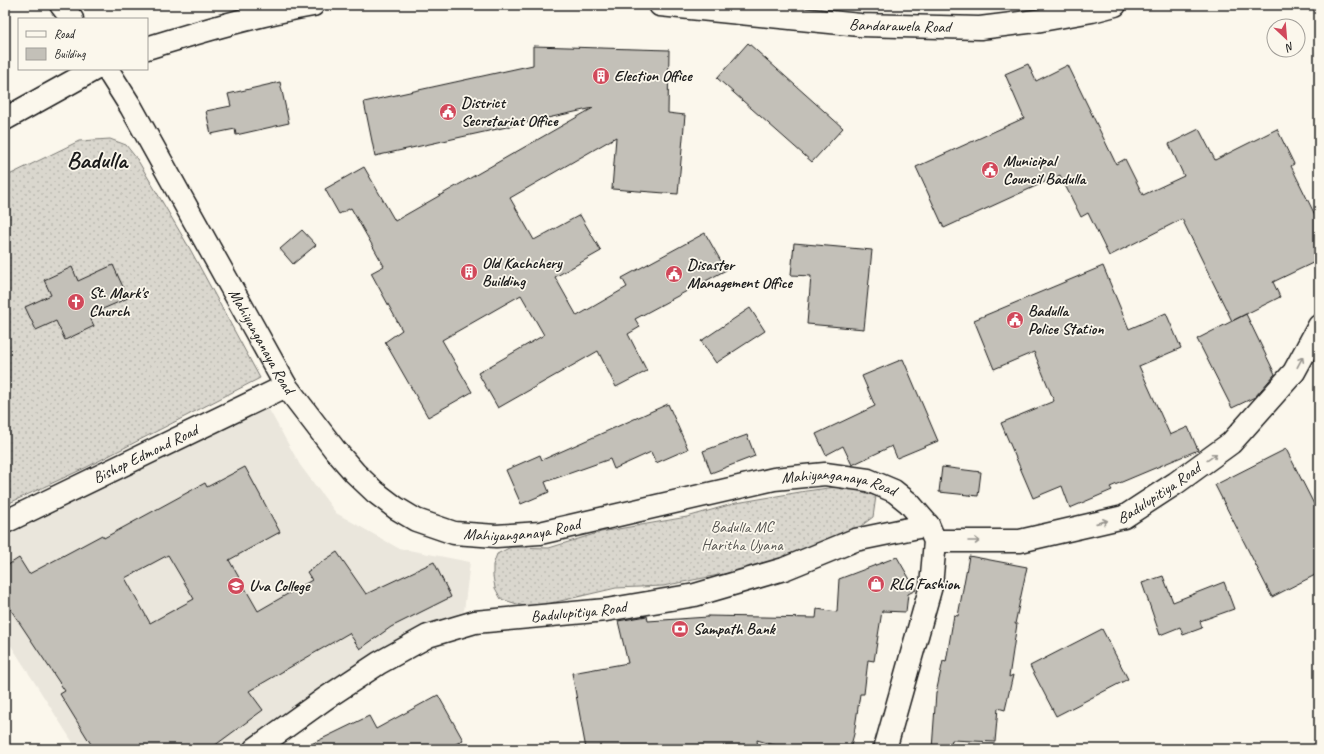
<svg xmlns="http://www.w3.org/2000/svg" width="1324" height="754" font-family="Caveat,sans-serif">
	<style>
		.built { fill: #eae6dc }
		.grass { fill: url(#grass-dots); stroke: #7b7a75 }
		.building { fill: #c3c0b8; stroke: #1c1c1c; fill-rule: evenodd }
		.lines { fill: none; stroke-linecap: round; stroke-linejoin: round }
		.minor-casing { stroke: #1c1c1c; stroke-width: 25 }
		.tertiary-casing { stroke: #1c1c1c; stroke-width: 25 }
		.primary-casing { stroke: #1c1c1c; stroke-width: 25 }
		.trunk-casing { stroke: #1c1c1c; stroke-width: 25 }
		.minor { stroke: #fbf7ec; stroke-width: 22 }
		.tertiary { stroke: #fbf7ec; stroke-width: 22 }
		.primary { stroke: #fbf7ec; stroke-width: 22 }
		.trunk { stroke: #fbf7ec; stroke-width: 22 }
		.oneway { stroke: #97948e }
		.labels { text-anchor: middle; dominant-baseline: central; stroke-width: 3.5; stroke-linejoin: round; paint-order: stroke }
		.street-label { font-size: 16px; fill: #1c1c1c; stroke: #fbf7ec }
		.poi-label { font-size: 16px; font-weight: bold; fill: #1c1c1c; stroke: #fbf7ec; text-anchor: start }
		.park-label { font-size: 16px; fill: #555451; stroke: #fbf7ec }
		.town-label { font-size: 24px; font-weight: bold; fill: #1c1c1c; stroke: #fbf7ec }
	</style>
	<defs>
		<pattern id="grass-dots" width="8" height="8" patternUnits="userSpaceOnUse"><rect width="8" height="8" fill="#dad7ce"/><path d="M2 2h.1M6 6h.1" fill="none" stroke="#bab8b0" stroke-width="1.8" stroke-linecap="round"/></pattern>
	</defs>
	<rect width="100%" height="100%" fill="#fbf7ec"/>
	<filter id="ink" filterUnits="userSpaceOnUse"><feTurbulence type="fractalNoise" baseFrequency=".025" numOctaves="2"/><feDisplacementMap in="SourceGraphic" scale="8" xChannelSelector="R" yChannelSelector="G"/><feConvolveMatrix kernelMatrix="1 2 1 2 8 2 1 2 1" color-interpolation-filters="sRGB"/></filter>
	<g filter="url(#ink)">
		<path class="built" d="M267 406 300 465 336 513 398 548 470 562 464 611 394 642 236 749H77L5 636V535Z"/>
		<path class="grass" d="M110 139 126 145 137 159 190 249 260 378 87 467 5 505V177L79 141Z
			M843 486 876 496 873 517 849 535 764 566 663 586 616 588 530 608 501 599 495 588 493 576V565L497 554 511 547 549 548 601 532 687 517 736 503 806 491Z"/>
		<path class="building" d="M748 43 843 128 812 162 717 78Z
			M533 46 669 50 668 113 685 115 678 194 612 189 616 137 510 198 534 240 580 215 601 251 555 277 577 316 627 287 622 278 705 233 726 270 635 319 640 327 628 334 647 371 616 387 598 351 498 408 478 373 544 335 521 295 442 340 472 392 428 417 385 342 402 330 371 273 384 266 351 208 339 214 325 189 364 167 395 221 593 108 375 156 364 102 533 65Z
			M1028 64 1036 81 1068 65 1116 164 1125 159 1143 195 1184 176 1169 144 1199 129 1215 160 1277 129 1294 164 1291 166 1319 223V260L1273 282 1280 297 1232 321 1182 219 1109 256 1088 213 1081 217 1060 175 944 228 916 167 1024 118 1005 74Z
			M280 82 289 123 236 135 235 129 211 134 206 111 231 106 228 94Z
			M302 230 316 245 293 264 280 249Z
			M794 243 872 250 864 329 807 324 811 276 791 275Z
			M113 265 128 298 89 315 94 326 65 340 56 321 36 330 25 307 51 295 44 280 72 267 78 281Z
			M1103 266 1129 329 1166 313 1181 348 1139 366 1170 435 1188 427 1198 450 1110 487 1112 490 1070 508 1062 486 1033 498 1001 423 1054 401 1034 352 994 369 974 320Z
			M750 308 765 331 716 363 701 341Z
			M1246 314 1275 374 1255 397 1232 408 1197 339Z
			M903 359 938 441 897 458 892 446 852 465 843 446 826 455 816 434 875 406 862 376Z
			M668 404 688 449 656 463 651 452 614 469 610 459 545 482 549 492 521 504 506 470 540 455 542 460Z
			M747 435 755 456 711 473 703 451Z
			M1286 449 1319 514V573L1272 597 1215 485Z
			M245 467 280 532 229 560 258 611 312 580 307 572 337 552 366 594 434 562 451 597 391 627 360 649 349 633 249 691 263 710 210 749H94L60 694 65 691 5 601V567L19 558 29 574 102 535 104 538 205 483 207 487ZM168 555 194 599 150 623 125 578Z
			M942 467 981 472 978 496 939 492Z
			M969 556 1027 567 1015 624H1017L1009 677 1013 675 1005 710 998 708 995 742 952 740 949 749H932L936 693 943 661 946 662 954 615 958 616Z
			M897 557 916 590 908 594 906 612 882 611 874 661 868 660 864 694H860L854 734 850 749H788L757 740 758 749H586L572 673 628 663 618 621 647 616 648 621 708 617V616L816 618 817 609 837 612 839 579Z
			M1163 576 1173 602 1224 582 1234 609 1200 621 1202 628 1183 635 1180 627 1160 635 1142 583Z
			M1102 629 1128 679 1056 716 1030 666Z
			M438 695 463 740 447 749H301L369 716 376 729Z"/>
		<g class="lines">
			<g class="minor-casing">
				<g id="minor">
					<path id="s1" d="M935 541H1020L1124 517 1176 483 1231 443 1294 372 1319 326"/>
				</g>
			</g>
			<g class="tertiary-casing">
				<g id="tertiary">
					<path id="s2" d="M5 522 286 386"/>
					<path id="s3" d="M255 749 326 698 379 663 428 636 475 622 606 610 695 595 784 569 855 540 928 525"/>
				</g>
			</g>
			<g class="primary-casing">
				<g id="primary">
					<path d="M61 5 72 19"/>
					<path id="s4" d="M107 69 131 107 286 386 335 450 355 473 375 492 396 508 416 520 454 533 496 536 540 533 774 479 825 474 868 480 894 491 909 503 928 525 935 541 931 586 885 749"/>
				</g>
			</g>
			<g class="trunk-casing">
				<g id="trunk">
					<path id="s5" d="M660 5 860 25 980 28 1036 21 1092 11 1115 5"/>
					<path d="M147 48C202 31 256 15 313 5"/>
					<path d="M5 119 95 69"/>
				</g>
			</g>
			<use href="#minor" class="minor"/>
			<use href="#tertiary" class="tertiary"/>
			<use href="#primary" class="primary"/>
			<use href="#trunk" class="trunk"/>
		</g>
		<defs><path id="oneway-shaft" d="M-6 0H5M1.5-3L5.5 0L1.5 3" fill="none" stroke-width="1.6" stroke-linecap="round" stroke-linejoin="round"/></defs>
		<g class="oneway">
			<use href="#oneway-shaft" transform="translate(1300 362) rotate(-62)"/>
			<use href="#oneway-shaft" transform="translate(1212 457) rotate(-36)"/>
			<use href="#oneway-shaft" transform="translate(1102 522) rotate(-13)"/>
			<use href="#oneway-shaft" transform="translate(974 541)"/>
		</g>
	</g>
	<defs>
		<g id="building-disc" transform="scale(0.9)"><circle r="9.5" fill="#d1495b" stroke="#fbf7ec"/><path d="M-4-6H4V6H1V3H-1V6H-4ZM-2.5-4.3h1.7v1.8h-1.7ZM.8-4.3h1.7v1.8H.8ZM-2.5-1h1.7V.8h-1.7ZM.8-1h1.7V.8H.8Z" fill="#fff"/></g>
		<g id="civic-disc" transform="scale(0.9)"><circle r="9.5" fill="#d1495b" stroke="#fbf7ec"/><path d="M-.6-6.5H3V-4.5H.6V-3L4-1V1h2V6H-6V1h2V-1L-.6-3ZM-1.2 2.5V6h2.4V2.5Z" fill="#fff"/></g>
		<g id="church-disc" transform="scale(0.9)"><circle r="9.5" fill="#d1495b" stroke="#fbf7ec"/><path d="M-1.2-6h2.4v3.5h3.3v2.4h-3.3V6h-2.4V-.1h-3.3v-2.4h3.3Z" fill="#fff"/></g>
		<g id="shop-disc" transform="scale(0.9)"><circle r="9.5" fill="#d1495b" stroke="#fbf7ec"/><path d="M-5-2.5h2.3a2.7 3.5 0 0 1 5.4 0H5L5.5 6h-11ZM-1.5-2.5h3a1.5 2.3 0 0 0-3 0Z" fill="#fff"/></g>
		<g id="university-disc" transform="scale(0.9)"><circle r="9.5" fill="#d1495b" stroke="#fbf7ec"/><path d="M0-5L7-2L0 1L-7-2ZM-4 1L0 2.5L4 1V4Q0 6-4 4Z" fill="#fff"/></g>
		<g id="bank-disc" transform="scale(0.9)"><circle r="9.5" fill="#d1495b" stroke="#fbf7ec"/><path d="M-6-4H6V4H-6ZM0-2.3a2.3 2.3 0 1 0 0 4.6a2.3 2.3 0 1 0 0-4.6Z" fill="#fff"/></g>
	</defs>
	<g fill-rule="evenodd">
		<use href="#building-disc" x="601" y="76"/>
		<use href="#civic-disc" x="448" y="112"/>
		<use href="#civic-disc" x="990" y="170"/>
		<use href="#building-disc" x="469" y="272"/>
		<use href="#civic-disc" x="674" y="274"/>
		<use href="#church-disc" x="76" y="302"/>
		<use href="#civic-disc" x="1015" y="320"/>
		<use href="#shop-disc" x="876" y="584"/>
		<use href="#university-disc" x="236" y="586"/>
		<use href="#bank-disc" x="680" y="629"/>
	</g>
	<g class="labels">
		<g class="street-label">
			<text stroke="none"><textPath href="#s5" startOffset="241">Bandarawela Road</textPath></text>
			<text stroke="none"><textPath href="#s4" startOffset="313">Mahiyanganaya Road</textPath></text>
			<text stroke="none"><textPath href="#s2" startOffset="156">Bishop Edmond Road</textPath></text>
			<text stroke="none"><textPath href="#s4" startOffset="985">Mahiyanganaya Road</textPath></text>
			<text stroke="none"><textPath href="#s1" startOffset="234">Badulupitiya Road</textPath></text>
			<text stroke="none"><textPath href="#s4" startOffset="661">Mahiyanganaya Road</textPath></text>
			<text stroke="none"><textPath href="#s3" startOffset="360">Badulupitiya Road</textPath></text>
		</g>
		<g class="poi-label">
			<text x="614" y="76">Election Office</text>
			<text x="461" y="103">District<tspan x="461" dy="18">Secretariat Office</tspan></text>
			<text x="1003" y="161">Municipal<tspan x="1003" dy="18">Council Badulla</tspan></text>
			<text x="482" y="263">Old Kachchery<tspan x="482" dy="18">Building</tspan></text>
			<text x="687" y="265">Disaster<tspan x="687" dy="18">Management Office</tspan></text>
			<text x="89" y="293">St. Mark's<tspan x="89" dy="18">Church</tspan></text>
			<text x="1028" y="311">Badulla<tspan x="1028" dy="18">Police Station</tspan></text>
			<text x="889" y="584">RLG Fashion</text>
			<text x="249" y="586">Uva College</text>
			<text x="693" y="629">Sampath Bank</text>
		</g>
		<g class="park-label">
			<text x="742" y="527">Badulla MC<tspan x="742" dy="18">Haritha Uyana</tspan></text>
		</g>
		<g class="town-label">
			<text x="97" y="160">Badulla</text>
		</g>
	</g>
	<rect width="1324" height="754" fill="none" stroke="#fbf7ec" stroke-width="20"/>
	<rect x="10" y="10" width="1304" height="734" fill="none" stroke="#1c1c1c" stroke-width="1.5" filter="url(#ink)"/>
	<rect x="18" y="18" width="130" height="52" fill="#fbf7ec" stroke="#a29f99"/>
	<rect x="26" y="31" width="20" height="6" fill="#fbf7ec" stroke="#a29f99"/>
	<text x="54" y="38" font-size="12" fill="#1c1c1c">Road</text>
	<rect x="26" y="48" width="20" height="12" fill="#c3c0b8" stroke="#a29f99"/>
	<text x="54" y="58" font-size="12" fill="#1c1c1c">Building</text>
	<g transform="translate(1286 38) rotate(154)"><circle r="19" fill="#fbf7ec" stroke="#a29f99"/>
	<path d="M0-3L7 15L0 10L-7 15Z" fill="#d1495b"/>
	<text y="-6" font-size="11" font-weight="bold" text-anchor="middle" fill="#1c1c1c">N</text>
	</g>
</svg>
